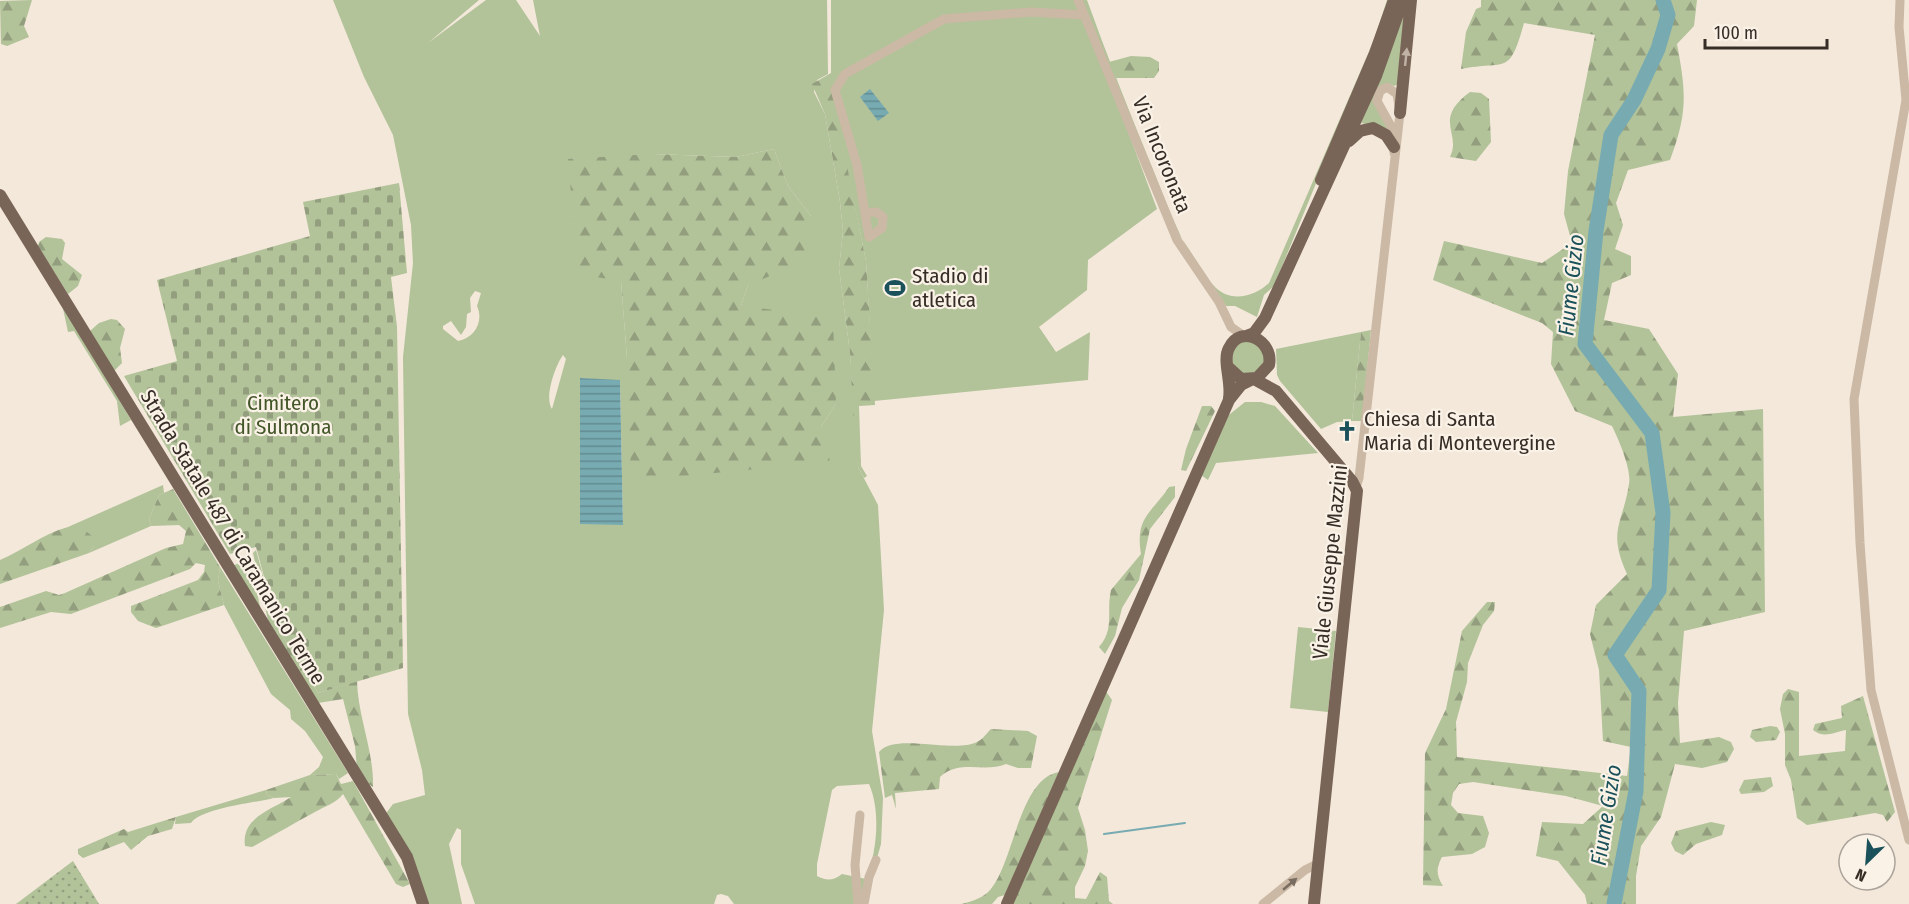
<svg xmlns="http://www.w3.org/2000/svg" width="1909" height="904" font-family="'Fira Sans Condensed',sans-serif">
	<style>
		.grass { fill: #b2c299; fill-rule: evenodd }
		.forest { fill: url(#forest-firs) }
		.cemetery { fill: url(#cemetery-stones) }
		.garden { fill: url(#garden-dots) }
		.water { fill: url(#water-rules) }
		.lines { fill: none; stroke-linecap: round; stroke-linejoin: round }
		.stream { stroke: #77abb1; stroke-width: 2 }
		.river { stroke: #77abb1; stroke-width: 15 }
		.minor { stroke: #cbb9a5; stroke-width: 9 }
		.major { stroke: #796557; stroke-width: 12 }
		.oneway { fill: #c0b3a6 }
		.oneway2 { fill: #796c60 }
		.labels { text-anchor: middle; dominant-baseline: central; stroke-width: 4.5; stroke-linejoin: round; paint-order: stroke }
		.street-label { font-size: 21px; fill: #362d27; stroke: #faf2e6 }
		.poi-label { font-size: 21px; fill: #362d27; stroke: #faf2e6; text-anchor: start }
		.park-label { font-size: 21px; fill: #435629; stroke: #faf2e6 }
		.water-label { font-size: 22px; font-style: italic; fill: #1a515a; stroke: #faf2e6 }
	</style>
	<defs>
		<pattern id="forest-firs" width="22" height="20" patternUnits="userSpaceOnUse" patternTransform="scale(1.5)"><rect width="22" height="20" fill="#b2c299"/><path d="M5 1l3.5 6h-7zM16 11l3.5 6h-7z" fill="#929e7d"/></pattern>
		<pattern id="cemetery-stones" width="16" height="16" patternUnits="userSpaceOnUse" patternTransform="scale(1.5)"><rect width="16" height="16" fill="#b2c299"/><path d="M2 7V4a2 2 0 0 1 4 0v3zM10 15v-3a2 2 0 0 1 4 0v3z" fill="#929e7d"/></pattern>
		<pattern id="garden-dots" width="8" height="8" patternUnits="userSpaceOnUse" patternTransform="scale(1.5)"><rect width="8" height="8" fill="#b2c299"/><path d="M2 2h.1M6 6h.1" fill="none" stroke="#929e7d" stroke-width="1.8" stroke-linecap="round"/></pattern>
		<pattern id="water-rules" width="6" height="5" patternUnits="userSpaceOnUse" patternTransform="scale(1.5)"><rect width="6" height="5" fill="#77abb1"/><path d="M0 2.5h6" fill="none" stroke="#628c90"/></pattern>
	</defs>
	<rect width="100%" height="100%" fill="#f3e8da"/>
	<path class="grass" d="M333 0H479L428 43 486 0H516L540 36 533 0H827L828 74 817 80 814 92 825 114 840 202 843 231 839 268 850 353 858 467 878 505 884 610 872 731 883 798 881 844 864 904H734L728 896 721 894 717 895 714 904H475L461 864V830L457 828 449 844 462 904H423L384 816 393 804 425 795 422 770 408 714 403 357 413 263 411 225 393 135 364 77ZM774 149 788 186 811 216 748 285 741 306 836 404 821 427 627 359 621 281 653 154 736 157ZM475 291 481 293 477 306C484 321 475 338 458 341L443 329V326L451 321 461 335 466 327 467 314 471 312 470 298ZM563 355 566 359 552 409C544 398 555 366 563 355ZM580 378 620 381 623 525ZM869 784C881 811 877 852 866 879L842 874C833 881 826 881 817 876V864L832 790 837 786Z
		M831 0H1079L1157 209 1088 260 1087 290 1039 327 1056 352 1090 332 1088 380 874 401 866 261 831 91Z
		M1082 0H1087C1107 56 1129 111 1152 167 1169 208 1184 256 1216 288 1232 303 1255 296 1269 283L1374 40 1387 0H1391L1274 286 1264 295 1257 317 1235 306H1226L1177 231Z
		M1404 15 1398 84 1394 86 1388 83 1378 88 1390 130 1361 123Z
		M62 304 131 420 120 426 117 401 74 331 68 332Z
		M1361 332 1352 421 1337 422 1321 429 1280 381 1277 375 1276 349Z
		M1242 341 1259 344 1266 360 1256 374 1244 375 1232 364 1233 348Z
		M1245 402H1261L1275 406 1318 453 1216 463 1208 480 1201 475 1225 418Z
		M163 485 164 493 159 495 149 519 151 526 89 553 94 546 68 527Z
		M256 550 278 629 277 637 269 625 253 553Z
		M243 562 251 564 261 611 231 566Z
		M220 567 348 773 339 779 336 774 310 775 319 767 323 757 305 731 291 719 290 710 271 694 224 605 218 581Z
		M1298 627 1336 631 1328 712 1290 708Z
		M266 790 267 795 274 798C254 803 202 808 191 823L175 824 176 817Z"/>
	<path class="forest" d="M32 0 24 26 29 37 7 46 1 44 0 1Z
		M1481 0H1697L1694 26 1677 44C1686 92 1688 112 1670 160L1628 170 1616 203 1623 225 1615 249 1631 256V275L1612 283 1604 320 1649 329 1678 374 1673 417 1763 409 1765 612 1684 631 1678 703 1680 743 1719 737 1731 742 1734 749 1727 762 1702 768 1675 764 1661 817 1641 846 1636 876V904H1587L1585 895 1558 861 1536 856 1542 822 1583 824 1603 806 1566 796 1473 782 1459 784 1453 793 1451 805 1458 813 1483 816 1489 833 1485 847 1472 854 1442 857C1436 868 1436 875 1443 886L1423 885 1425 753 1446 709 1462 631 1487 602H1495L1494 611 1483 625 1468 663 1467 682 1456 722 1457 757 1627 776 1631 747 1603 741 1599 670 1590 634 1596 605 1627 574C1607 530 1623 524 1629 484 1632 470 1618 438 1612 426L1575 411 1551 364 1553 332 1542 323 1433 280 1444 241 1542 263 1572 243 1564 214 1568 171 1595 35 1524 23C1509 77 1507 60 1461 69L1466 32 1476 9 1481 7Z
		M1131 56 1150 57 1159 62V71L1154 78H1116L1109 62Z
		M831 73 832 91 866 261 875 405 859 406 861 466 867 476 864 478 858 467 855 450 850 353 839 268 843 231 840 202 825 114 812 84Z
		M1470 92 1481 93 1489 99 1491 142 1476 161 1450 157C1462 133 1432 120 1470 92Z
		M774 149 788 186 811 216 809 260 748 285 741 306 833 317 836 404 821 427 830 462 631 481 627 359 621 281 578 274 568 159 653 154 736 157Z
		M46 237 62 239 65 243 62 259 82 275 78 286 68 294 38 246 39 242Z
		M111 319 117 320 125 329 120 348 122 363 114 371 90 331 99 323Z
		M1371 330 1362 421H1352L1361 332Z
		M1202 406H1211L1215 411 1188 467 1186 471 1181 470 1186 449Z
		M1175 486V497L1150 529 1139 580 1122 608 1115 636 1105 654 1099 647C1115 629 1106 612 1111 590L1141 554C1135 517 1151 514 1169 487Z
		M173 489 220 567 218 581 224 605 156 628 138 621 131 612V606L198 580 204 572 205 565 196 563 190 569 71 614 51 612 0 628V607L46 591 59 595 65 593 166 548 183 544 186 531 179 525 151 526 149 519 159 495Z
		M68 527 82 528 92 536 94 546 89 553 0 584V560C24 550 42 534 68 527Z
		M278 629 318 693 357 681C358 718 374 751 373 787L365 782 357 769 355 746 343 699 318 703 277 637Z
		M1788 689 1799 692V756L1845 751 1846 730C1834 732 1824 739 1813 730L1815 724 1842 718 1841 706 1863 696 1895 812 1887 822 1883 815 1875 813 1807 825 1797 818 1791 780 1785 765V734L1780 709 1783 694Z
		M1105 690 1112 700 1078 808 1085 830 1088 851 1085 866 1075 887V898L1086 899 1100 872 1107 877 1109 901 1113 904H1011Z
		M1770 726 1777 727 1780 732 1776 740 1756 742 1750 737 1752 730Z
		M991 729 1028 731 1037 736 1031 768H1018L1006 764C985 773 959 759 940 777L939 789 895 793 896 809 892 795 885 798 879 752C895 732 953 754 977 742 983 739 986 734 991 729Z
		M1059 772 1005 895 998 897 992 904H961C970 902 980 899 987 893 1014 869 1017 779 1059 772Z
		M336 774 341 784 353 781 410 884 403 887 396 884 343 794C335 804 325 806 315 812 294 823 273 836 252 847L245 846C241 817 272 810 291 797L274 798 267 795 266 790 310 775Z
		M1771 777 1773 786 1764 792 1741 794 1739 790 1744 780Z
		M176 817 172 829 148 836 131 850 124 842 83 858 78 854V849L124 829 128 832Z
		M1711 822 1725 825 1722 835 1696 844 1683 855 1675 851 1671 843 1676 831Z"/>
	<path class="cemetery" d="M399 183 407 273 391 277 397 327 403 668 318 693 278 629 256 547 230 554 124 376 177 361 157 280 310 236 303 202Z"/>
	<path class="garden" d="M73 861 99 904H16Z"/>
	<path class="water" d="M870 89 889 113 878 121 860 97Z
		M580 378 620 380 623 525 580 524Z"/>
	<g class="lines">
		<path class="stream" d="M1104 834 1185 823"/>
		<path class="river" d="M1614 904 1636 791 1639 691 1615 655 1659 590 1663 513 1652 433 1585 344 1596 231 1611 135 1634 100 1658 49 1668 15 1663 0"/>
		<path class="minor" d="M1078 0 1177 240 1219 302 1231 327 1244 336
			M1900 0 1899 27 1906 100 1854 399 1860 543 1871 690 1909 840
			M865 213 876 212 883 217 882 228 869 237 857 165 835 90 845 74 944 19 1031 12 1084 15
			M1356 487 1359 478 1400 113 1397 94 1387 87 1380 91 1377 101 1392 128 1394 153
			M858 904 855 865 860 815
			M864 904 869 877 876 860
			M1263 904 1305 870 1317 864"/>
		<path class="major" d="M1400 113 1411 0
			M1349 141 1360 131 1373 128 1386 135 1394 147
			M1321 180 1375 53 1394 0
			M0 195 407 857 423 904
			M1246 336 1254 333 1265 318 1376 76 1403 0
			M1228 367 1241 379 1257 378 1269 365C1274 341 1241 323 1229 348 1222 360 1232 382 1229 398
			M1254 379 1276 391 1352 481 1357 491 1314 904
			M1007 904 1229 400 1241 385 1251 380"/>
	</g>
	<defs><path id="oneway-solid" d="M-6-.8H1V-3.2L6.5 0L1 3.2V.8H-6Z" transform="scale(1.5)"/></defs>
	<use class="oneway" href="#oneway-solid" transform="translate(1406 57) rotate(-84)"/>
	<use class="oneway2" href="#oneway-solid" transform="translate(1290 884) rotate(-40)"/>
	<defs>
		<g id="stadium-bare" transform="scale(1.62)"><path d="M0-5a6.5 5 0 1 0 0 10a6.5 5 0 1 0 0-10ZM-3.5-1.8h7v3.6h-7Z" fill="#1a515a" stroke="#faf2e6" stroke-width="2.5" paint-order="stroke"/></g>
		<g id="church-bare" transform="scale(1.62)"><path d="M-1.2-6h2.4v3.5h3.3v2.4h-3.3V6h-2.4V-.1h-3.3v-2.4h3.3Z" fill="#1a515a" stroke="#faf2e6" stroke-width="2.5" paint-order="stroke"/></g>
	</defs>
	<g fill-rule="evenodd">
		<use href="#stadium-bare" x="895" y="288"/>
		<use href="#church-bare" x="1347" y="431"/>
	</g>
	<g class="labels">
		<g class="street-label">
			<text transform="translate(1162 155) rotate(68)">Via Incoronata</text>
			<text transform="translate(233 537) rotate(59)">Strada Statale 487 di Caramanico Terme</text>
			<text transform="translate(1330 562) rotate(-84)">Viale Giuseppe Mazzini</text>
		</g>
		<g class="poi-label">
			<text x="912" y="276">Stadio di<tspan x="912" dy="24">atletica</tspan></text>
			<text x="1364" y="419">Chiesa di Santa<tspan x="1364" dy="24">Maria di Montevergine</tspan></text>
		</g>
		<g class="park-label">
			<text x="283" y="403">Cimitero<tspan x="283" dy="24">di Sulmona</tspan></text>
		</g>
		<g class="water-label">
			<text transform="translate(1571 285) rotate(-84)">Fiume Gizio</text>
			<text transform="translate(1606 815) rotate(-81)">Fiume Gizio</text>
		</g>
	</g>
	<g transform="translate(1867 862) rotate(205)"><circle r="28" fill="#faf2e6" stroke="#aca39a" stroke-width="1.5"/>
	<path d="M0-4.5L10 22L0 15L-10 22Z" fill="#1a515a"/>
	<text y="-9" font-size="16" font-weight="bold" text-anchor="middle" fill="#362d27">N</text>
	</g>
	<path d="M1705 39v9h122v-9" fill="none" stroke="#362d27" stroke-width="3"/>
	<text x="1714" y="39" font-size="18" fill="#362d27" stroke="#faf2e6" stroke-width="4.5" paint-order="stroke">100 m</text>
</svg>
